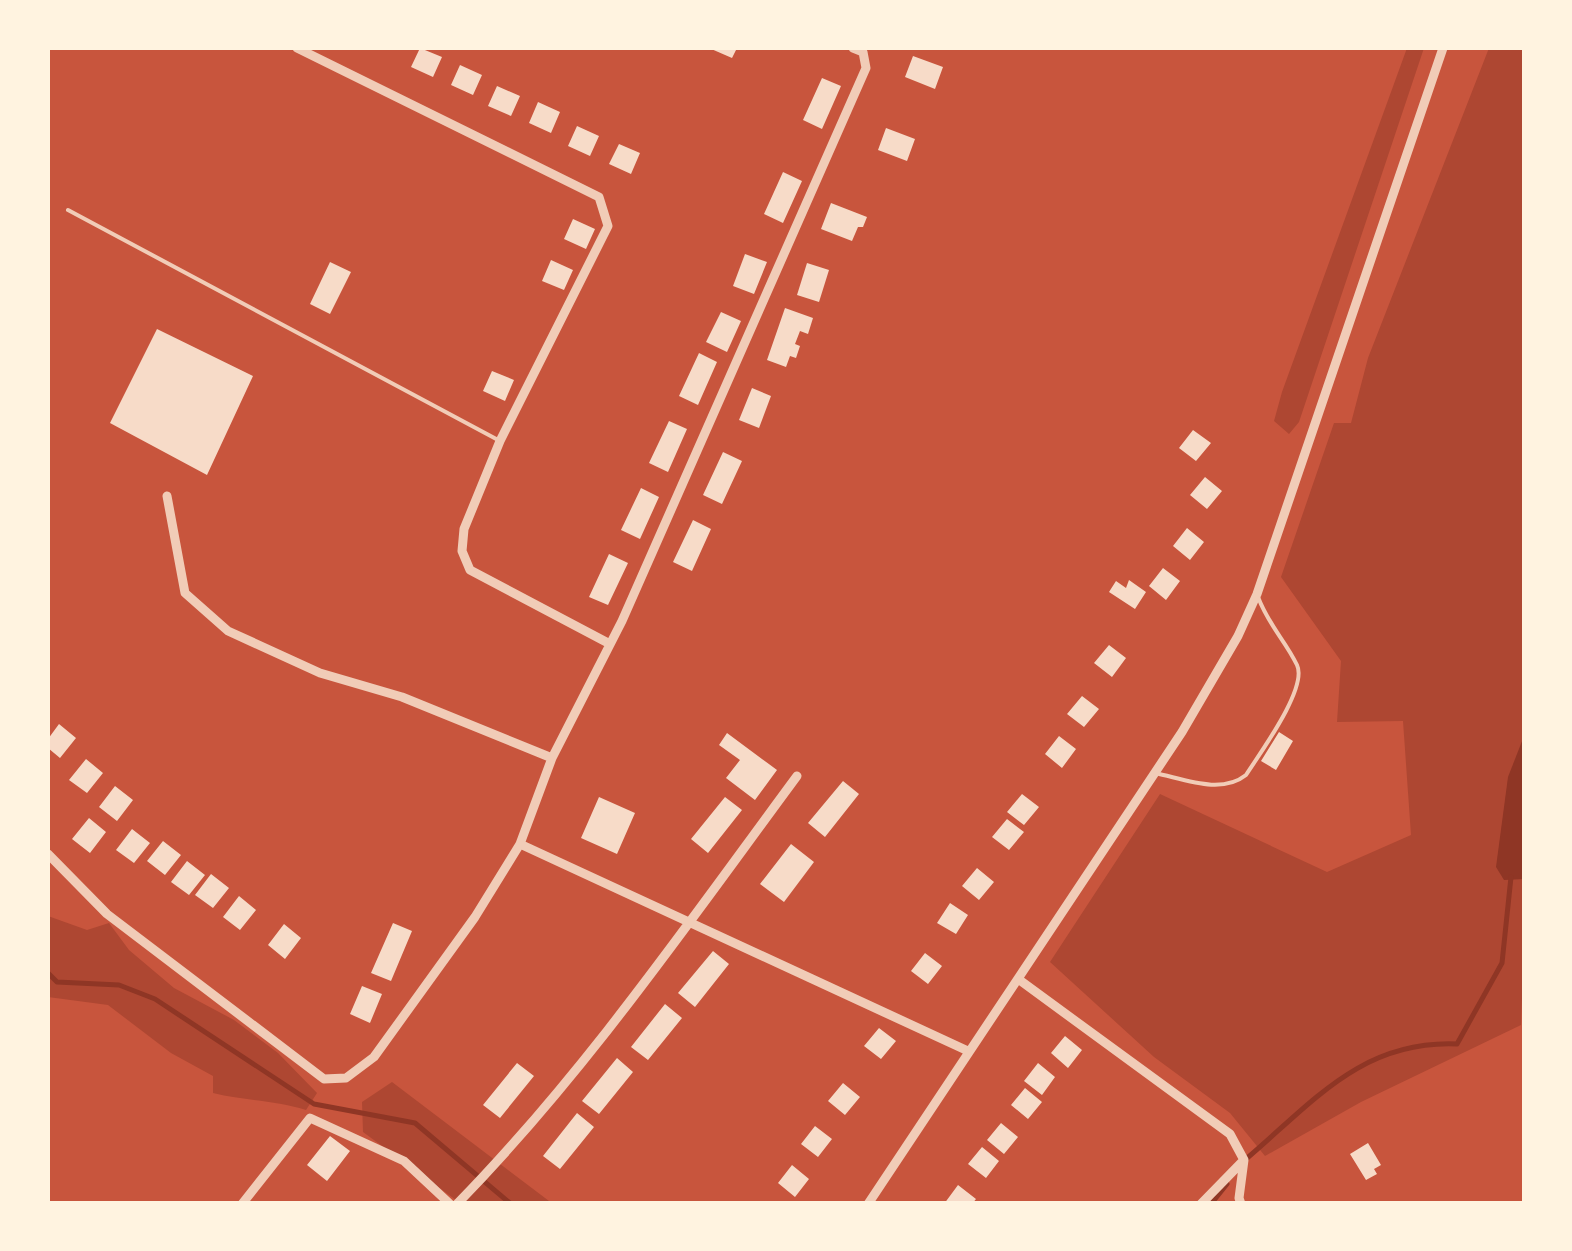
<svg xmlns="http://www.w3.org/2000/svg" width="1572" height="1251" font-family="Helvetica,sans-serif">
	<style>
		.green { fill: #ae4732 }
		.water { fill: #8f3625 }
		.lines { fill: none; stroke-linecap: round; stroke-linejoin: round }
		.stream { stroke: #8f3625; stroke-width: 5 }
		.building { fill: #f7dbc8 }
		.service { stroke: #f1ccb7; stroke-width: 4 }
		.minor { stroke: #f1ccb7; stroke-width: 9 }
	</style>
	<rect width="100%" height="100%" fill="#c8553d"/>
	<path class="green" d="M1407 48H1424L1299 422 1289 434 1274 421 1282 392Z
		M1489 48H1524V942L1521 1025 1361 1102 1265 1156 1230 1113 1154 1057 1050 962 1160 794 1327 872 1411 835 1403 721 1337 722 1341 661 1281 577 1334 423H1351L1368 358Z
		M48 916 87 930 109 923 129 950 174 988 234 1020 278 1053 317 1093 306 1110C275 1100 245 1101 213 1093V1076L171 1053 108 1005 48 997Z
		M392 1082 549 1201 551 1203H460L363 1132 362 1102Z"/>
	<path class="water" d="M1524 736V879L1504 880 1496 867 1508 777Z"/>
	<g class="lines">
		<path class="stream" d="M48 973 57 982 119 985 155 999 314 1104 415 1123 511 1204
			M1246 1159C1313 1102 1362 1040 1457 1044L1502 963 1511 877
			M1211 1204 1227 1184"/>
	</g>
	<path class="building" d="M420 48 442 57 433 77 411 67Z
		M709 48H737L732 58Z
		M913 56 943 67 935 89 905 77Z
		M460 65 482 75 473 95 451 85Z
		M822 78 841 86 822 129 803 120Z
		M497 86 520 96 511 116 488 106Z
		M538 102 560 112 551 133 529 123Z
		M577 126 599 136 590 156 568 146Z
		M886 128 915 139 907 161 878 150Z
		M619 144 640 153 631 174 609 164Z
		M783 172 802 181 783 223 764 214Z
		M831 203 867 217 863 227H858L852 241 821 229Z
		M573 219 595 229 586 249 564 239Z
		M745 254 767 262 754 294 733 286Z
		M551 260 573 270 564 290 542 281Z
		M330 262 351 272 330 314 310 304Z
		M807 263 829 270 819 302 797 295Z
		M785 308 813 318 808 334 800 331 795 344 800 346 796 358 790 356 786 367 767 360Z
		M721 312 741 321 727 352 706 342Z
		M157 329 253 376 207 475 110 423Z
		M699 353 717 362 698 405 679 396Z
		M492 371 514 380 505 401 483 391Z
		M752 388 771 396 759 428 739 420Z
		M669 421 687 429 668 472 649 463Z
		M1193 430 1211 443 1196 461 1179 448Z
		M723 452 742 461 722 504 703 495Z
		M1205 477 1222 491 1207 509 1190 495Z
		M641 488 659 497 640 539 621 530Z
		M693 520 711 529 692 571 673 562Z
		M1187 528 1204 542 1190 560 1173 546Z
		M609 554 628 563 608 605 589 597Z
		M1163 568 1180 581 1166 600 1149 586Z
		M1129 580 1146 592 1135 609 1109 592 1116 581 1126 588Z
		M1109 645 1126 658 1112 677 1094 663Z
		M1082 696 1099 709 1084 727 1067 714Z
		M59 724 76 738 60 758 48 748V739Z
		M1279 732 1293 741 1276 770 1261 761Z
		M727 733 777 770 755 800 726 778 740 760 719 745Z
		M1059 736 1076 749 1062 768 1045 754Z
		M86 759 103 773 87 793 69 780Z
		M843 781 859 794 825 837 808 823Z
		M115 786 133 800 117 821 99 807Z
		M1022 794 1039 807 1024 825 1007 812Z
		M599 797 635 813 617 854 581 838Z
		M725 797 742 810 708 853 691 839Z
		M89 818 106 832 90 853 72 839Z
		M1007 819 1024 832 1009 850 992 837Z
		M132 829 150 843 134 863 116 850Z
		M163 841 181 855 165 875 147 861Z
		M791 844 814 862 784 902 760 884Z
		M187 861 205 875 189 895 171 882Z
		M977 868 994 882 979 900 962 886Z
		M211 874 229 888 213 908 195 895Z
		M239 896 256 910 240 930 223 917Z
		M950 903 968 915 956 934 937 923Z
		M393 923 412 931 391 981 371 973Z
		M284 924 301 938 285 959 268 945Z
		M713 951 729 964 695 1007 678 993Z
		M925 953 942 966 928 984 911 971Z
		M362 986 382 994 370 1023 350 1014Z
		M665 1004 682 1018 648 1060 631 1047Z
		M879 1028 896 1041 881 1059 864 1046Z
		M1065 1036 1082 1050 1068 1068 1051 1053Z
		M617 1058 633 1072 599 1114 582 1101Z
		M517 1063 534 1076 500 1118 483 1105Z
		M1038 1063 1055 1077 1042 1095 1024 1081Z
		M843 1083 860 1097 845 1115 828 1101Z
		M1025 1088 1042 1102 1028 1119 1011 1105Z
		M577 1113 594 1127 560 1169 543 1156Z
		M1001 1123 1018 1137 1004 1154 987 1140Z
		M815 1126 832 1139 818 1157 801 1144Z
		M330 1136 350 1151 327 1181 307 1165Z
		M1368 1143 1381 1165 1374 1169 1377 1174 1366 1180 1350 1154Z
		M982 1147 999 1161 986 1178 968 1164Z
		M792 1165 809 1179 795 1197 778 1183Z
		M958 1185 976 1199 972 1204H944Z"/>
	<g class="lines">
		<path class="service" d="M68 210 500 441
			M1155 773C1184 779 1221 795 1246 775 1260 753 1308 688 1297 665 1285 640 1269 626 1258 597"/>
		<path class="minor" d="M297 48 599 197 608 226 500 441 464 529 462 551 470 570 610 644
			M167 496 185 593 228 631 320 673 402 697 552 758
			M520 844 968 1051
			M48 854 107 914 324 1079 346 1078 374 1057 475 917 520 844 552 758 622 621 866 68 863 52 853 48
			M1018 979 1230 1134 1244 1160 1239 1198 1241 1204
			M242 1204 310 1118 404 1161 450 1204
			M457 1204C584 1074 689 922 797 776
			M868 1204 1182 732 1238 636 1257 594 1443 48
			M1201 1204 1242 1162"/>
	</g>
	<rect width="1572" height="1251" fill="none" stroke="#fff3e0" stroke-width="100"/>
</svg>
